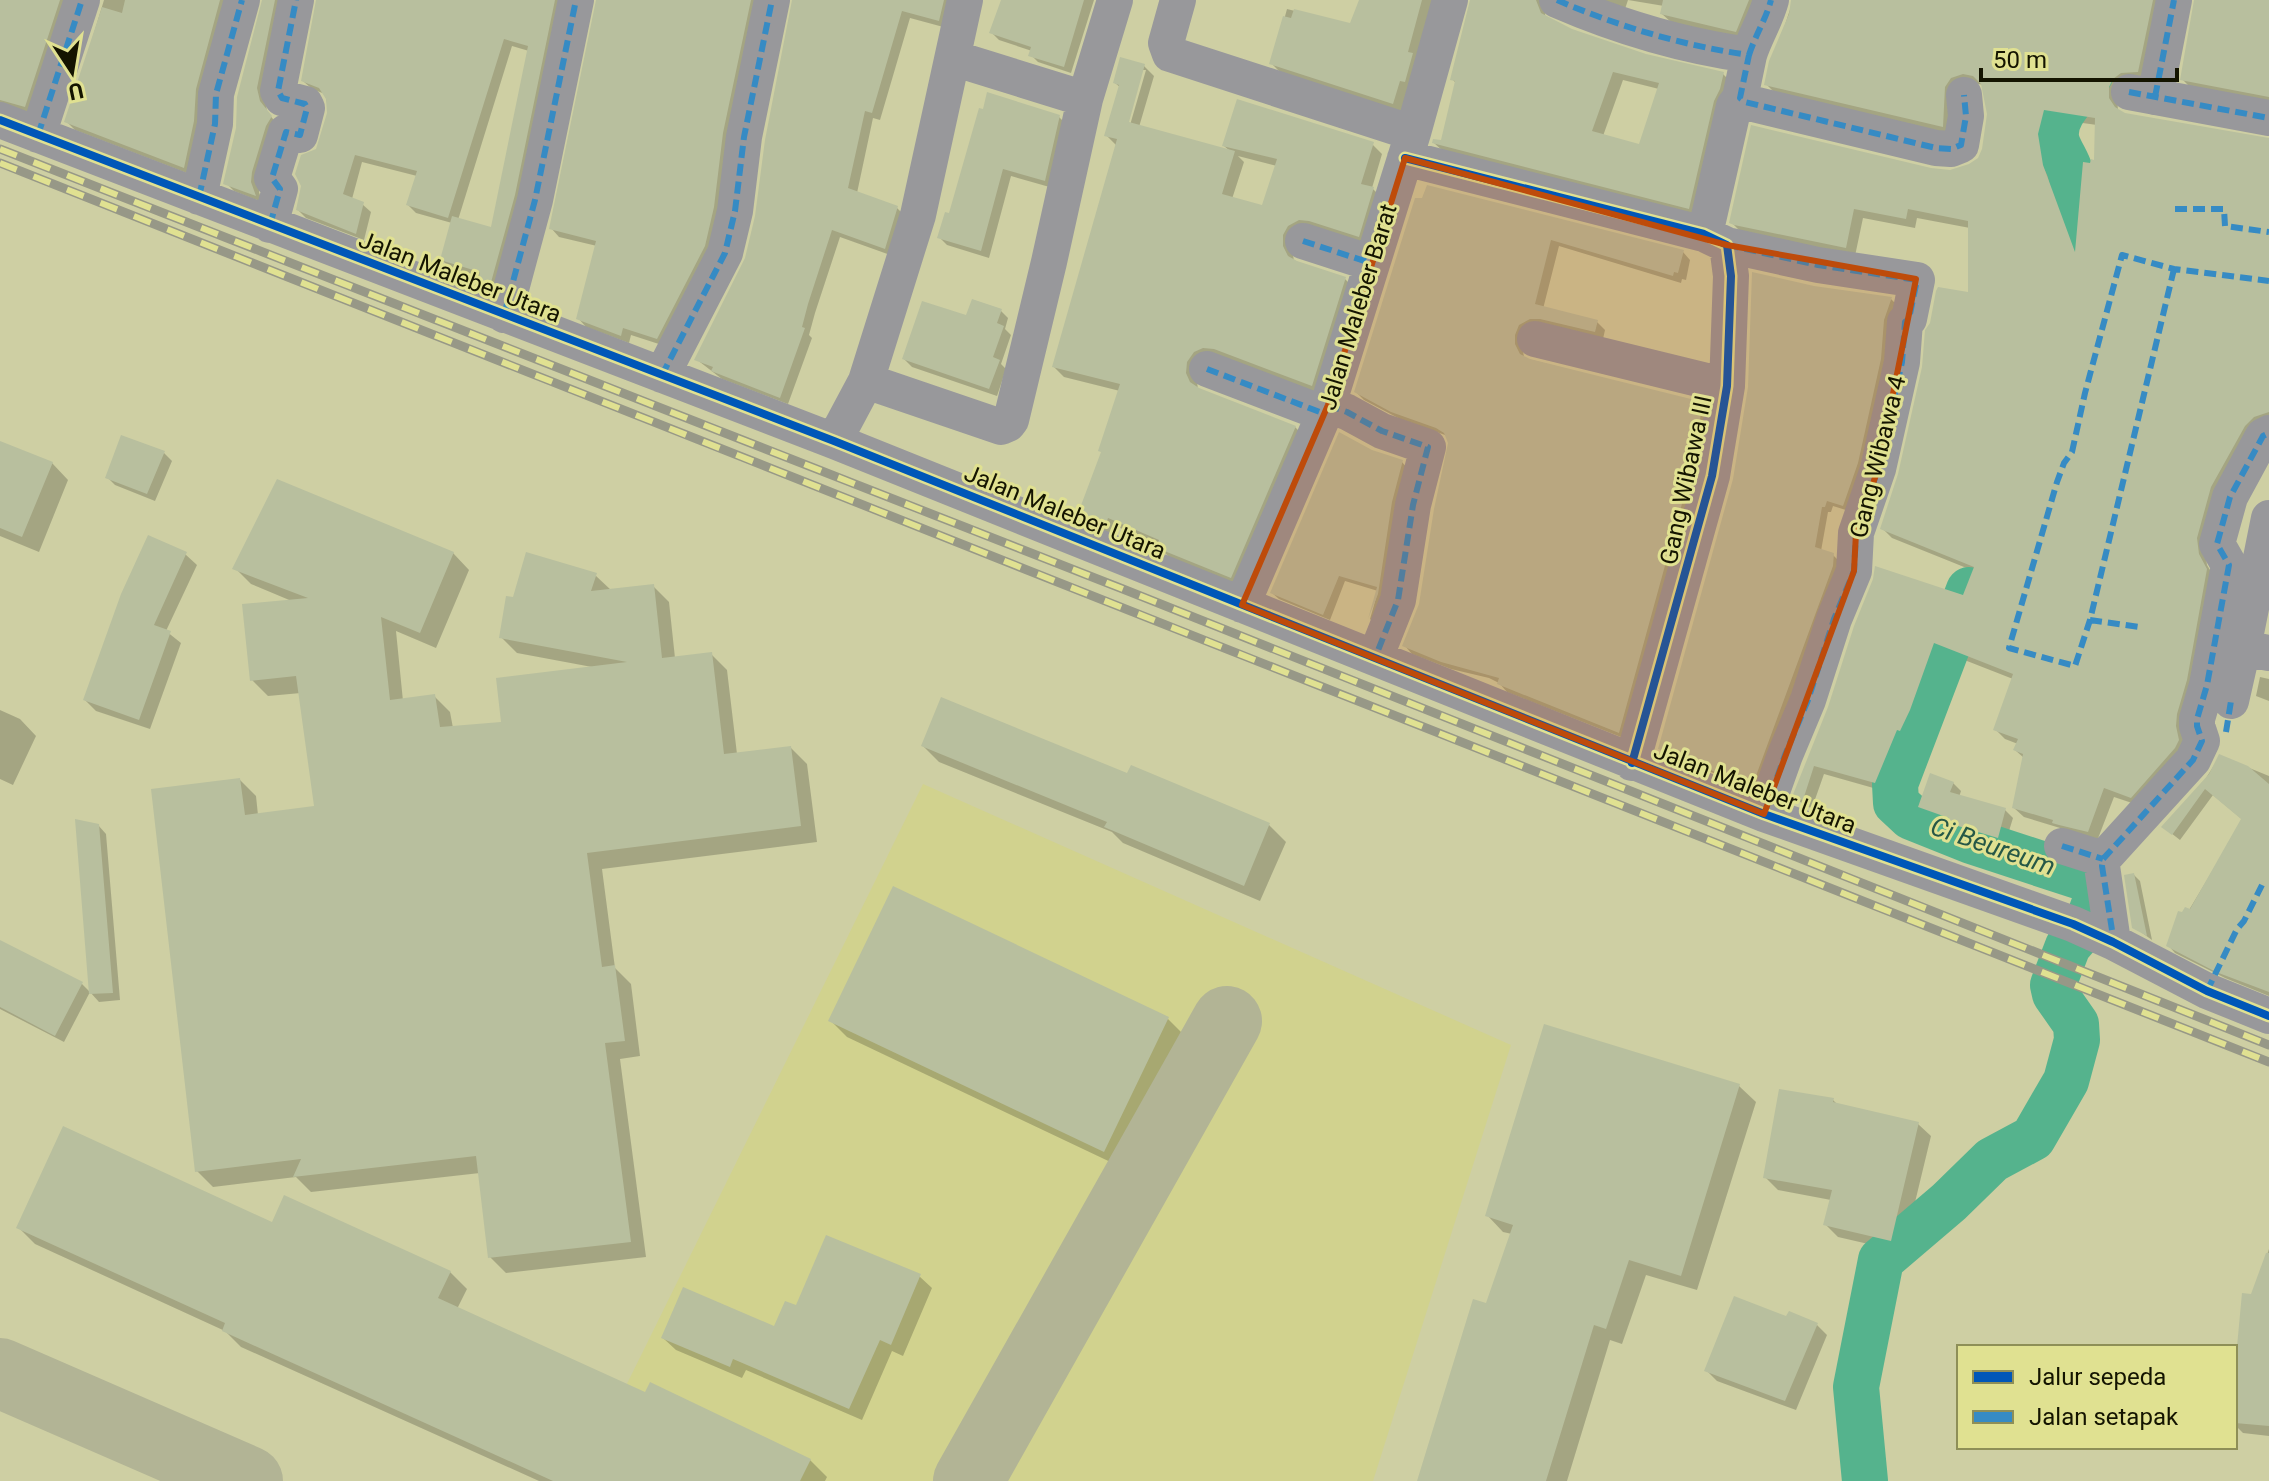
<svg xmlns="http://www.w3.org/2000/svg" width="2269" height="1481" font-family="Roboto,sans-serif">
	<style>
		.built { fill: #d1d28e }
		.shadow { fill: #0003; fill-rule: evenodd }
		.lines { fill: none; stroke-linecap: round; stroke-linejoin: round }
		.river { stroke: #55b38d; stroke-width: 46 }
		.taxiway { stroke: #b2b495; stroke-width: 70 }
		.building { fill: #b8bf9e; fill-rule: evenodd }
		.minor { stroke: #98989b; stroke-width: 36 }
		.rail-casing { stroke: #979887; stroke-width: 9 }
		.rail { stroke: #e0e191; stroke-width: 6; stroke-dasharray: 18; stroke-linecap: butt }
		.quiet { stroke: #368bc4; stroke-width: 6; stroke-dasharray: 12 6; stroke-linecap: butt }
		.cycleway-casing { stroke: #e0e191; stroke-width: 13 }
		.cycleway { stroke: #0057b8; stroke-width: 8 }
		.marked { fill: #be4b0a; fill-opacity: 0.2; stroke: #be4b0a; stroke-width: 6; stroke-linejoin: round }
		.labels { text-anchor: middle; dominant-baseline: central; stroke-width: 6; stroke-linejoin: round; paint-order: stroke }
		.street-label { font-size: 24px; fill: #141400; stroke: #e0e191 }
		.water-label { font-size: 26px; font-style: italic; fill: #265847; stroke: #e0e191 }
	</style>
	<rect width="100%" height="100%" fill="#cecfa3"/>
	<path class="built" d="M923 784 1511 1045 1373 1481H579Z"/>
	<path class="shadow" d="M0 0H71L33 114 0 103Z
		M104 0H231L192 175 75 130 67 122Z
		M264 0H285L265 96 267 112 279 126 259 181V192L262 202 234 191 226 183Z
		M318 0H565L498 293 488 289 480 281 481 277 450 268 442 260 452 223 416 213 408 205 417 176 362 162 352 199 362 204 371 212 364 240 306 218 298 210 329 112 325 94 312 89 303 81ZM512 46 529 51 493 229 458 220Z
		M598 0H761L722 216 665 346 631 335 629 343 586 327 578 318 597 246 559 237 551 228Z
		M794 0H955L947 28 910 18 880 120 873 118 857 193 897 208 905 216 893 256 840 237 815 313 809 335 812 338 788 404 722 379 696 359 746 263 757 216Z
		M1002 0H1094L1071 73 1038 62 1031 55 1032 51 999 40 992 33Z
		M1362 0H1442L1402 113 1281 73 1272 64 1287 9 1351 25Z
		M1472 0H1548L1545 15 1548 21 1644 56 1723 74 1733 84 1699 217 1444 152 1434 143 1442 142 1457 84 1452 79ZM1623 80 1659 89 1640 147 1603 136Z
		M1601 0H1628L1625 9Z
		M1628 0H1763L1745 40 1672 23 1662 14 1664 6Z
		M1793 0H2166L2148 81 2117 98 2118 110 2125 115 2269 140V424L2205 550 2207 565 2216 580 2188 750 2141 806 2114 797 2097 841 2064 832 2060 828 2024 817 2014 808 2024 758 2015 750 2018 744 2005 739 1995 729 2013 679 1944 652 1919 720 1910 739 1907 738 1884 791 1824 774 1812 808 1804 806 1795 796 1830 707 1965 598 1974 571 1892 538 1882 528 1970 294V228L1917 218 1915 228 1863 218 1855 256 1741 232 1731 222 1931 170 1959 171 1978 160 1984 149 1989 114 1984 85 1973 83 1952 136 1776 94 1766 84ZM2054 119 2097 125 2096 162 2077 246 2052 176 2047 145Z
		M2196 0H2269V103L2192 89 2182 79Z
		M1144 66 1154 76 1139 127 1230 151 1224 146 1372 144 1382 154 1372 188 1383 199 1368 246H1292L1294 262 1345 279 1355 289 1322 395 1196 373 1198 390 1295 427 1305 437 1241 586 1169 557 1159 547 1160 545 1118 527 1115 536 1090 525 1080 515 1103 453 1120 391 1064 377 1054 367 1117 146 1106 135 1121 88 1115 83ZM1142 70H1146L1128 132 1124 131ZM1238 156 1277 166 1263 208 1232 199 1244 162Z
		M1059 117 1067 125 1053 188 1011 176 989 258 947 245 939 237 951 216Z
		M1416 200 1683 252 1690 260 1686 280 1682 279 1681 283 1559 246 1543 309 1597 322 1605 330 1603 339 1522 342 1524 358 1702 404 1710 411 1626 739 1507 692 1499 683 1489 678 1451 669 1412 654 1405 646 1421 604 1450 441 1445 435 1400 419 1364 400 1356 392Z
		M1813 288 1891 299 1897 305 1886 366 1849 511 1833 506 1831 512H1828L1821 551 1833 555 1839 561 1759 788 1746 786 1666 754 1660 748Z
		M1000 310 1008 318 1005 329 1011 335 1001 364 1006 369 997 396 912 367 904 359 967 318Z
		M0 443 52 463 68 480 39 552 0 536Z
		M1371 451 1402 462 1408 469 1375 624 1370 619 1378 591 1345 581 1330 620 1279 599 1272 593Z
		M164 453 172 461 155 501 115 485 107 477Z
		M453 553 469 570 436 648 396 631 403 701 434 696 450 712 453 728 503 723 592 667 517 653 501 637 514 599 595 575 612 591 653 586 669 602 675 658 711 654 727 670 737 754 791 748 807 764 817 842 602 869 615 968 631 984 640 1056 620 1059 646 1257 506 1273 490 1257 480 1173 311 1192 296 1177 213 1187 197 1171 240 780 256 796 258 815 317 808 301 693 268 696 252 680 294 602 251 584 235 568Z
		M185 554 197 565 166 631 181 643 150 729 96 711 85 700Z
		M2260 677 2269 679V701L2256 696Z
		M0 710 20 719 36 736 13 785 0 779Z
		M923 746 1128 775 1132 767 1269 825 1286 842 1260 901 1123 843 1112 832 939 762Z
		M2220 756 2269 776V996L2225 978 2175 953 2168 945 2243 820 2213 795 2180 840 2171 833Z
		M1953 783 1961 791 1959 797 2005 810 2013 818 2005 844 1958 830 1949 822 1928 815 1921 807Z
		M98 825 106 834 120 1000 99 1002 90 992 64 1042 0 1009V941L82 984 91 993Z
		M2134 875 2140 881 2152 940 2134 927Z
		M894 889 1168 1019 1185 1036 1121 1167 847 1037 830 1020Z
		M1739 1086 1756 1102 1697 1290 1646 1275 1622 1344 1610 1340 1567 1481H1419L1488 1306 1512 1234 1503 1232 1487 1215Z
		M1833 1100 1838 1105 1918 1124 1931 1136 1903 1252 1838 1237 1825 1224 1831 1200 1778 1190 1766 1178Z
		M273 1224 450 1272 467 1289 457 1309 646 1395 810 1460 827 1477 825 1481H539L241 1347 225 1331 35 1244 18 1227Z
		M2269 1249V1436L2243 1433 2235 1425V1389L2253 1296Z
		M919 1276 932 1288 903 1356 892 1351 862 1420 746 1370 742 1378 676 1350 663 1338 775 1328 797 1308Z
		M1787 1319 1817 1325 1827 1335 1796 1410 1717 1381 1706 1370Z"/>
	<g class="lines">
		<path class="river" d="M2059 304C2069 261 2083 216 2070 171 2067 160 2057 148 2056 137 2054 111 2080 94 2091 73 2102 51 2096 23 2095 0
			M1865 1481 1856 1387 1881 1260 1949 1202 1992 1160 2033 1138 2066 1081 2077 1040 2076 1024 2055 994 2053 985 2068 946 2087 924 2096 899V887L2090 880 1971 841 1911 817 1896 803 1895 784 1969 590"/>
		<path class="taxiway" d="M0 1373 248 1481
			M968 1481 1227 1021"/>
	</g>
	<path class="building" d="M0 0H60L25 107 0 100Z
		M125 0H220L196 89 194 121 184 168 64 122 102 7 122 13Z
		M262 0H275L257 88 260 101 272 116 266 126 252 172 251 182 256 196 223 184 236 128 237 97Z
		M316 0H555L515 195 490 286 478 281 480 272 440 260 452 216 491 227 528 46 504 39 448 218 406 205 417 171 355 155 343 194 364 202 356 234 296 210 301 186 295 174 301 155 316 149 327 113 326 99 319 88 301 81Z
		M596 0H751L723 133 714 207 705 246 657 339 623 328 621 336 576 319 596 241 549 229Z
		M792 0H944L939 21 902 11 872 113 865 111 848 188 898 206 885 249 832 230 808 304 802 327 805 328 780 398 711 371 713 367 694 360 745 258 755 216 765 140Z
		M1001 0H1084L1064 67 1028 56 1031 47 989 33Z
		M1359 0H1422L1408 52 1413 53 1405 82 1400 81 1393 104 1269 64 1283 16 1291 18 1294 9 1350 23Z
		M1470 0H1536L1541 13 1572 29 1646 54 1724 72 1720 89 1714 101 1689 209 1432 143 1433 139 1441 140 1455 81 1450 80ZM1613 72 1659 83 1639 144 1592 131Z
		M1663 0H1749L1736 32 1660 14Z
		M1791 0H2153L2138 72 2121 73 2113 79 2109 87V98L2115 107 2125 113 2269 138V412L2254 417 2245 426 2211 487 2197 538 2199 554 2207 569 2187 680 2177 714 2176 726 2179 740 2175 748 2131 798 2104 788 2088 832 2059 825 2052 823 2053 820 2012 808 2023 754 2013 750 2018 739 1993 730 2013 674 1934 643 1910 710 1900 731 1897 730 1875 783 1814 766 1803 800 1792 797 1828 707 1854 626 1873 579 1875 566 1963 595 1974 567 1880 529 1898 474 1922 367 1925 330 1930 323 1936 291 1938 287 1968 292V221L1908 209 1906 219 1854 209 1846 248 1734 225 1729 223 1751 125 1931 168 1950 170 1969 164 1978 158 1982 149 1987 114 1981 84 1973 76 1963 74 1951 78 1945 87 1943 127 1764 85 1769 61 1789 14ZM2044 110 2095 118 2094 160 2091 159 2090 163 2083 162 2075 252 2043 165 2038 134Z
		M2194 0H2269V97L2180 80Z
		M1120 57 1145 64 1129 122 1235 151 1222 194 1262 205 1277 159 1222 146 1237 99 1374 142 1361 184 1374 187 1359 237 1309 221 1299 220 1288 226 1283 235V246L1288 256 1297 261 1346 277 1312 386 1214 349 1203 348 1194 352 1187 362 1186 373 1190 382 1199 388 1296 426 1231 578 1157 548 1159 540 1108 518 1105 527 1077 516 1101 452 1098 451 1120 384 1052 367 1117 139 1104 136 1119 85 1113 83Z
		M987 92 1060 115 1045 181 1003 169 981 251 937 238 945 212 949 213 979 108 983 109Z
		M1427 185 1684 250 1678 273 1674 272 1673 276 1551 240 1535 304 1598 320 1595 332 1540 319H1530L1519 325 1515 335V344L1520 354 1530 359 1703 402 1691 471 1619 733 1497 684 1499 678 1441 662 1402 646 1419 604 1434 509 1448 443 1444 433 1436 428 1391 412 1354 392 1415 198H1422Z
		M1752 272 1814 286 1892 297 1884 320 1881 359 1858 463 1843 506 1827 501 1825 507H1822L1815 547 1834 553 1833 566 1753 784 1741 780 1740 782 1658 749 1733 479 1748 387Z
		M972 299 1002 309 997 323 1004 326 993 357 1000 360 989 389 902 359 922 301 966 315Z
		M1339 432 1372 450 1403 460 1392 502 1378 594 1368 619 1377 587 1339 576 1323 615 1270 593Z
		M121 435 165 451 147 494 105 478Z
		M0 441 53 462 22 537 0 528Z
		M277 479 454 552 420 633 381 617 390 700 435 694 440 727 501 722 496 678 627 662 499 638 506 596 513 597 526 552 597 573 591 591 654 584 662 658 712 652 724 754 791 746 801 826 587 853 602 967 615 965 625 1041 605 1043 631 1242 488 1258 476 1156 293 1177 301 1159 195 1172 151 789 240 778 245 815 314 806 296 676 250 681 242 604 308 598 232 569Z
		M148 535 187 552 154 625 171 631 139 720 83 700 121 594Z
		M941 697 1127 773 1131 765 1270 823 1244 886 1104 827 1107 822 921 746Z
		M2219 754 2248 766 2269 784V992L2216 972 2166 946 2178 911 2182 912 2185 907 2190 909 2241 819 2205 789 2172 835 2161 827 2209 774Z
		M1930 773 1954 782 1950 792 2006 808 1998 838 1948 823 1949 818 1918 807Z
		M75 819 99 824 113 993 89 994Z
		M2134 873 2147 936 2132 928 2124 875Z
		M893 886 1169 1017 1104 1152 828 1021Z
		M0 940 83 982 55 1036 0 1007Z
		M1544 1024 1740 1084 1681 1276 1629 1260 1606 1329 1594 1325 1546 1481H1417L1473 1299 1486 1303 1513 1225 1485 1216Z
		M1779 1089 1834 1098 1833 1102 1919 1122 1891 1241 1823 1225 1832 1190 1763 1178Z
		M63 1126 272 1222 284 1195 451 1271 438 1298 645 1392 650 1382 811 1459 800 1481H553L222 1331 225 1323 16 1228Z
		M826 1235 921 1274 891 1345 880 1340 849 1409 733 1359 730 1367 661 1338 683 1287 774 1326 785 1301 796 1305Z
		M2266 1253H2269V1426L2235 1423V1368L2242 1293 2251 1294Z
		M1734 1296 1786 1316 1789 1311 1818 1323 1785 1401 1704 1371Z"/>
	<g class="lines">
		<path class="minor" d="M1178 0 1166 43 1170 54 1413 133
			M1557 0C1617 26 1684 46 1749 55L1740 98 1745 102 1936 148 1951 149 1961 145 1966 116 1964 95
			M1749 55C1755 36 1766 19 1771 0
			M953 58 1085 99
			M2129 92 2269 118
			M2155 97 2174 0
			M0 120 834 441 1764 814 2073 924 2113 942 2207 991 2269 1016
			M38 135 82 0
			M1405 158 1704 234 1727 245 1731 276 1727 386 1712 476 1632 763
			M199 197 215 124 216 94 242 0
			M270 225 280 189 272 178 286 132 300 135 307 108 305 104 282 98 278 91 296 0
			M1705 234 1734 106 1740 98
			M1303 241 1371 263
			M1727 245 1818 265 1917 280 1909 319 1905 322 1902 362 1878 469 1856 533 1854 571 1834 619 1808 700 1785 755 1764 814
			M504 315 535 200 576 0
			M1535 339 1727 386
			M1207 369 1325 414
			M662 375 725 253 735 211 744 137 772 0
			M866 381 918 215 965 0
			M1328 405 1347 412 1382 431 1428 447 1413 505 1398 600 1375 658
			M834 441 866 381 1001 427 1008 424 1011 420 1049 262 1085 99 1115 0
			M2269 518 2243 648 2269 653
			M1242 605 1328 405 1413 133 1450 0
			M2231 701 2243 648
			M2062 846 2103 859
			M2113 942 2102 866 2103 859 2193 760 2202 741 2197 726V719L2207 685 2229 565 2217 544 2230 497 2263 436 2269 433"/>
		<g class="rail-casing">
			<path id="rail" d="M0 149 1128 591 2269 1045
				M0 163 2269 1062"/>
		</g>
		<use href="#rail" class="rail"/>
		<path class="quiet" d="M1557 0C1617 26 1684 46 1749 55L1740 98 1745 102 1936 148 1951 149 1961 145 1966 116 1964 95
			M1749 55C1755 36 1766 19 1771 0
			M2129 92 2269 118
			M2155 97 2174 0
			M38 135 82 0
			M199 197 215 124 216 94 242 0
			M2175 209H2224L2225 226 2269 232
			M270 225 280 189 272 178 286 132 300 135 307 108 305 104 282 98 278 91 296 0
			M1303 241 1371 263
			M1727 245 1818 265 1917 280 1909 319 1905 322 1902 362 1878 469 1856 533 1854 571 1834 619 1808 700 1785 755 1764 814
			M2174 269 2090 620 2075 666 2009 648 2057 482 2064 463 2072 452 2085 393 2122 255 2174 269 2269 281
			M504 315 535 200 576 0
			M1207 369 1325 414
			M662 375 725 253 735 211 744 137 772 0
			M1328 405 1347 412 1382 431 1428 447 1413 505 1398 600 1375 658
			M2090 620 2140 627
			M2226 732 2231 701
			M2062 846 2103 859
			M2112 930 2102 866 2103 859 2193 760 2202 741 2197 726V719L2207 685 2229 565 2217 544 2230 497 2263 436 2269 433
			M2207 991 2237 929 2244 921 2262 885"/>
		<g class="cycleway-casing">
			<path id="cycleway" d="M0 120 834 441 1764 814 2073 924 2113 942 2207 991 2269 1016
				M1405 158 1704 234 1727 245 1731 276 1727 386 1712 476 1632 763"/>
		</g>
		<use href="#cycleway" class="cycleway"/>
	</g>
	<path class="marked" d="M1405 158 1727 245 1916 279 1878 469 1856 533 1854 571 1764 814 1242 605 1328 405Z"/>
	<g class="labels">
		<g class="street-label">
			<text transform="translate(460 277) rotate(21)">Jalan Maleber Utara</text>
			<text transform="translate(1358 307) rotate(-73)">Jalan Maleber Barat</text>
			<text transform="translate(1878 457) rotate(-76)">Gang Wibawa 4</text>
			<text transform="translate(1686 480) rotate(-78)">Gang Wibawa III</text>
			<text transform="translate(1065 512) rotate(22)">Jalan Maleber Utara</text>
			<text transform="translate(1755 788) rotate(21)">Jalan Maleber Utara</text>
		</g>
		<g class="water-label">
			<text transform="translate(1993 846) rotate(19)">Ci Beureum</text>
		</g>
	</g>
	<rect x="1957" y="1345" width="280" height="104" fill="#e0e191" stroke="#8e8f57" stroke-width="2"/>
	<rect x="1973" y="1371" width="40" height="12" fill="#0057b8" stroke="#8e8f57" stroke-width="2"/>
	<text x="2029" y="1385" font-size="24" fill="#141400">Jalur sepeda</text>
	<rect x="1973" y="1411" width="40" height="12" fill="#368bc4" stroke="#8e8f57" stroke-width="2"/>
	<text x="2029" y="1425" font-size="24" fill="#141400">Jalan setapak</text>
	<g transform="translate(72 72) rotate(168)" stroke="#e0e191" stroke-width="6" paint-order="stroke">
	<path d="M0-6L14 30L0 20L-14 30Z" fill="#141400"/>
	<text y="-12" font-size="22" font-weight="bold" text-anchor="middle" fill="#141400">U</text>
	</g>
	<path d="M1981 68v12h196v-12" fill="none" stroke="#141400" stroke-width="4"/>
	<text x="1993" y="68" font-size="24" fill="#141400" stroke="#e0e191" stroke-width="6" paint-order="stroke">50 m</text>
</svg>
